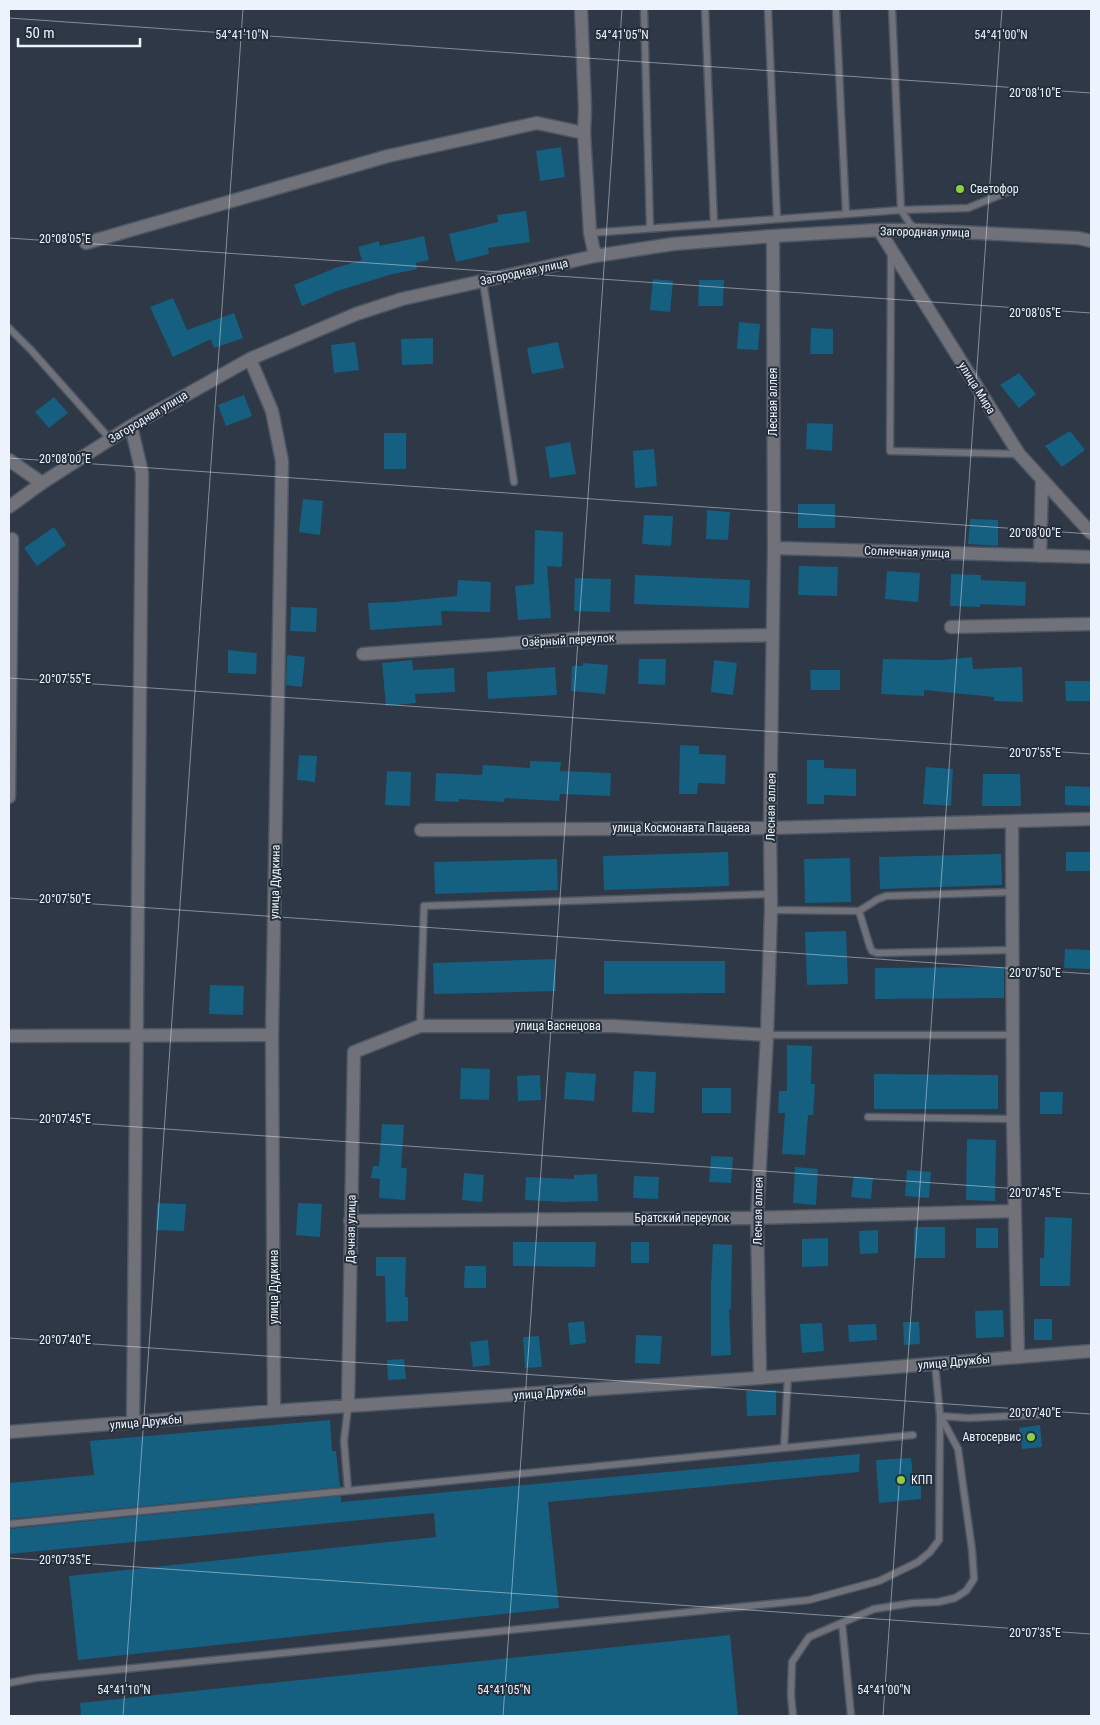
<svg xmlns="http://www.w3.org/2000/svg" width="1100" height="1725" font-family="'Roboto Condensed',sans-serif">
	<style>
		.building { fill: #155f81 }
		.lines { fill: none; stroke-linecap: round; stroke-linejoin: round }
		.service-casing { stroke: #4d5663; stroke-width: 9 }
		.minor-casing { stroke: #4d5663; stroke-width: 15 }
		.tertiary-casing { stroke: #4d5663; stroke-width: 15 }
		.service { stroke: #717179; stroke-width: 6 }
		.minor { stroke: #717179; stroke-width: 12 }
		.tertiary { stroke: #717179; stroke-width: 12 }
		.ticks { fill: none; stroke: #edf3fc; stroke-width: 1; stroke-opacity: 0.45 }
		.poi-dot { fill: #8fcd42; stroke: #252e3b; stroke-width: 2 }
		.labels { text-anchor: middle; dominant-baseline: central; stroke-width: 4; stroke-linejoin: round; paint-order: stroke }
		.poi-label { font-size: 12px; fill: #edf3fc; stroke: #252e3b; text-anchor: start }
		.street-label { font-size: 12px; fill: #edf3fc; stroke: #252e3b }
		.ticks-label { font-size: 12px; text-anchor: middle; fill: #edf3fc; stroke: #252e3b; stroke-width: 4; stroke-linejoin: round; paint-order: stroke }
	</style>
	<rect width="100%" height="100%" fill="#2f3846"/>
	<path class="building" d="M561 147 565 177 540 181 536 151Z
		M526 211 530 242 488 248 489 254 456 262 449 234 498 222 497 215Z
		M424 236 429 260 416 263 417 269 389 275 337 291 302 306 294 285 335 268 362 260 358 247 379 241 380 246Z
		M653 279 673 281 670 312 650 310Z
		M699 280H724L723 306H698Z
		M173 298 187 330 234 313 243 338 214 348 211 339 173 357 150 307Z
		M739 322 760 324 758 350 737 349Z
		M811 328 833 329V354H810Z
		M433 338V364L402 365 401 339Z
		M355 342 359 370 334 373 331 345Z
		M558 342 564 368 532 374 527 348Z
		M1019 373 1036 394 1019 408 1000 385Z
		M244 395 252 416 226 426 218 405Z
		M54 397 68 413 49 428 35 412Z
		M807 423 833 424 832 451 806 449Z
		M1070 431 1085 450 1062 467 1045 446Z
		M384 433H406V469H384Z
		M570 442 576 474 550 478 545 447Z
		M654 449 657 486 635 488 633 451Z
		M303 499 323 501 320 535 299 532Z
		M798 504H835V528H798Z
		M707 510 730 512 728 540 706 539Z
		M644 515 673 516 671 546 642 544Z
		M970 519 998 520V546L968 544Z
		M54 527 66 545 37 566 24 548Z
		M535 530 563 532 562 567 547 566 551 618 518 620 515 586 534 584Z
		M799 566 838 567 837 596 798 595Z
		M887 571 920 573 918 602 885 599Z
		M951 574 981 575V580L1026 582 1025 606 980 604V607L950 606Z
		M635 575 750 580 749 608 634 604Z
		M575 578 611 579 610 612 574 611Z
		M458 580 491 582 490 612 441 611 442 625 370 630 368 603 395 602 457 596Z
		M291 607 317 608 316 632 290 631Z
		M228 650 257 653 256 674 228 673Z
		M287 655 305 657 302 687 286 685Z
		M972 657 973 669 1022 667 1023 702 994 701V697L924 690V696L881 694 883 659 941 660Z
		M639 659H666L665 685 638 684Z
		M412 660 413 670 454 668 455 692 415 694 416 703 386 706 382 663Z
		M714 660 737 663 733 695 711 692Z
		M583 663 608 665 605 694 571 691 572 666H583Z
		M555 667 557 695 488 699 487 672Z
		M810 670H840V690H811Z
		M1065 681H1091V701H1066Z
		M680 745 699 746V754L726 755 725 784 698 783 697 794H679Z
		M299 755 317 756 315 782 297 780Z
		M807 760H824V768L856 769V796L824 795V804H807Z
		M530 761 561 762 560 771 611 773 610 796 560 794 559 801 505 798 504 802 459 799V802L435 801 436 773 482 775 483 765 530 768Z
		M926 767 953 769 951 806 923 804Z
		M387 771 411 772 410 806 385 805Z
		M983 774H1020L1021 806H982Z
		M1065 786 1091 787V806L1065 805Z
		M728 852 729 886 604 890 603 856Z
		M1066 852H1091V871H1066Z
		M1001 854 1002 885 880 889 879 857Z
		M850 858 851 902 805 903 804 859Z
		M557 859 558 890 435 894 434 862Z
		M846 931 848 984 807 985 805 932Z
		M1065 949 1090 950V969L1064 968Z
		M555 959 556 991 434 994 433 963Z
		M604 961H725V993L604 994Z
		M1004 967V998L875 999V968Z
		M210 985 244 986 243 1015 209 1014Z
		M787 1045 812 1046 811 1084H815L813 1115H808L805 1155 782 1154 785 1113H778L779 1091H787Z
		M461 1068 490 1069 489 1100 460 1099Z
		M634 1071 656 1072 654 1113 632 1112Z
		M566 1072 596 1074 594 1101 564 1099Z
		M874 1074 998 1075V1109H874Z
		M540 1075 541 1100 518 1101 517 1076Z
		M702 1088H731V1113H702Z
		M1040 1092H1063L1062 1114H1040Z
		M382 1124 404 1125 401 1168H407L405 1200 379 1198 380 1179 371 1178 373 1166H379Z
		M967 1139 996 1140 995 1201 966 1200Z
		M711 1156 733 1157 731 1183 709 1182Z
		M795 1167 818 1169 816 1205 793 1203Z
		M907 1170 931 1172 929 1198 905 1196Z
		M464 1173 484 1175 482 1202 462 1200Z
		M597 1174 598 1201 565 1202 525 1200 526 1177 574 1179V1175Z
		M634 1176 659 1177 658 1199 633 1198Z
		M854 1176 873 1178 871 1199 851 1197Z
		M157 1203 186 1204 184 1231 156 1230Z
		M298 1203 322 1204 320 1237 296 1235Z
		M1045 1217 1072 1218 1070 1286H1040V1258H1044Z
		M914 1227H945V1258H914Z
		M976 1228H998V1248H976Z
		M878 1230V1253L860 1254 859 1231Z
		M828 1238V1266L802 1267V1239Z
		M513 1242H596L595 1267 513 1266Z
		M631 1242H649V1263H631Z
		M713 1244 732 1245 731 1309H729L731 1355 711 1356V1284Z
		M376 1257H406L405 1297H408V1321L386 1322 385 1276H376Z
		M465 1266H486V1288H464Z
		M1003 1310 1004 1337 976 1338 975 1311Z
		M1034 1319H1052V1340H1034Z
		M584 1321 586 1343 570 1345 568 1323Z
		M903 1322H919L920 1344 904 1345Z
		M822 1323 824 1351 802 1353 800 1324Z
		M876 1324 877 1340 849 1342 848 1325Z
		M636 1335 662 1336 660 1364 635 1363Z
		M539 1336 542 1367 525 1368 523 1337Z
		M488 1340 490 1365 473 1367 470 1342Z
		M404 1359 406 1379 388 1380 387 1360Z
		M776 1390V1415L747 1416 746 1391Z
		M330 1420 332 1451H336L340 1487 9 1519V1483L94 1475 90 1441Z
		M1040 1425 1042 1447 1022 1449 1019 1428Z
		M860 1454 859 1472 548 1502 559 1608 78 1660 69 1576 436 1537 434 1513 9 1554V1529L341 1496V1502Z
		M911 1458 913 1479H921V1499L879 1503 876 1460Z
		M730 1635 738 1716H81L80 1703Z"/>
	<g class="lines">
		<g class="service-casing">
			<path id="service" d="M644 9 650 228
				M705 9 714 224
				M768 9 777 219
				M836 9 846 214
				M916 228 910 224 901 210 968 208 1010 191
				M590 233 901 210 892 9
				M891 254 890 451 1018 454
				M483 281 514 482
				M9 328 31 350 110 439
				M771 910 859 911 870 947 872 951 877 953 1012 950
				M859 911 878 899 886 896 1012 892
				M420 1026 424 906 770 894
				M767 1035H1013
				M868 1117 1013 1119
				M935 1364 940 1416 968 1418 1038 1415
				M788 1375 784 1448 913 1435
				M348 1490 344 1441 348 1407
				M9 1524 784 1448
				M842 1623 851 1716
				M9 1683 35 1678 809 1600 879 1581 918 1562 930 1552 939 1540 940 1416
				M793 1716 791 1695 792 1662 809 1637 874 1609 913 1603 938 1602 955 1598 966 1591 974 1579 972 1550 958 1449 941 1417"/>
		</g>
		<g class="minor-casing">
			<path id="minor" d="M581 9 585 109 584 133 590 233 595 256
				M879 230 1019 454 1091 533
				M86 243 388 156 537 123 584 133
				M250 359 272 411 282 461 272 1035 274 1411
				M131 426 142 473 133 1423
				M9 460 42 483
				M9 507 42 483 131 426 250 359 356 314 402 299 595 256 673 244 773 236 879 230H919L1078 238 1091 241
				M774 548 1091 557
				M1040 556 1042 479
				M951 627 1091 624
				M363 654 585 638 773 635
				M9 797 12 539
				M1012 822 1013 1122 1018 1357
				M770 828 774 548 773 236
				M421 830 770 828 1091 819
				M9 1036 272 1035
				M350 1221 757 1218 1014 1211
				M348 1407 354 1052 420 1026H613L767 1035
				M9 1432 274 1411 760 1378"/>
		</g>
		<g class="tertiary-casing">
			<path id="tertiary" d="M770 828 771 910 767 1035 757 1218 760 1378 1091 1351"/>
		</g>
		<use href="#service" class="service"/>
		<use href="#minor" class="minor"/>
		<use href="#tertiary" class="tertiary"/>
	</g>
	<path class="ticks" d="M9 18 1091 93M9 238 1091 313M9 458 1091 534M9 678 1091 754M9 898 1091 974M9 1118 1091 1194M9 1338 1091 1414M9 1558 1091 1634M123 1716 243 9M503 1716 622 9M883 1716 1002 9"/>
	<g class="poi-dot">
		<circle cx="960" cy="189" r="5"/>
		<circle cx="1031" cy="1437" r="5"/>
		<circle cx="901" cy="1480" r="5"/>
	</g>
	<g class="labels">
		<g class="poi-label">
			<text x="970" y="189">Светофор</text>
			<text x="1021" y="1437" text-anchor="end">Автосервис</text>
			<text x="911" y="1480">КПП</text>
		</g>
		<g class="street-label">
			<text transform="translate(925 232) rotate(1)">Загородная улица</text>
			<text transform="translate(524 272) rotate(-12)">Загородная улица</text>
			<text transform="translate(977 388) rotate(58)">улица Мира</text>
			<text transform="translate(773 402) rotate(-90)">Лесная аллея</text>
			<text transform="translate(148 417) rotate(-31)">Загородная улица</text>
			<text transform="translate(907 552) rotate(2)">Солнечная улица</text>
			<text transform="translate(568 640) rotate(-3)">Озёрный переулок</text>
			<text transform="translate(771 807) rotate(-89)">Лесная аллея</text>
			<text x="681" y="828">улица Космонавта Пацаева</text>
			<text transform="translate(275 882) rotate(-89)">улица Дудкина</text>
			<text x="558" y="1026">улица Васнецова</text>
			<text transform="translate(758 1211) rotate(-89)">Лесная аллея</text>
			<text x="682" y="1218">Братский переулок</text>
			<text transform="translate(351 1229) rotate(-89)">Дачная улица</text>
			<text transform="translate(274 1287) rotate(-90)">улица Дудкина</text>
			<text transform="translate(954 1362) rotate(-5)">улица Дружбы</text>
			<text transform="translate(550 1393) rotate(-4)">улица Дружбы</text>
			<text transform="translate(146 1422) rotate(-5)">улица Дружбы</text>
		</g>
	</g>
	<g class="ticks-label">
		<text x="242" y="39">54°41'10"N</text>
		<text x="622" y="39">54°41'05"N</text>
		<text x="1001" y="39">54°41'00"N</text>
		<text x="1035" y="97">20°08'10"E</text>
		<text x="65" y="243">20°08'05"E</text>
		<text x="1035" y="317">20°08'05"E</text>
		<text x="65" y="463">20°08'00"E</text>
		<text x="1035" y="537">20°08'00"E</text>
		<text x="65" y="683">20°07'55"E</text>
		<text x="1035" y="757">20°07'55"E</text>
		<text x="65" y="903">20°07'50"E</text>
		<text x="1035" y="977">20°07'50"E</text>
		<text x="65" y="1123">20°07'45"E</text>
		<text x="1035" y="1197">20°07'45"E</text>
		<text x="65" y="1344">20°07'40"E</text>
		<text x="1035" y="1417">20°07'40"E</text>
		<text x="65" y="1564">20°07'35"E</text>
		<text x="1035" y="1637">20°07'35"E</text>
		<text x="124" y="1694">54°41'10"N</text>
		<text x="504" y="1694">54°41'05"N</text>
		<text x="884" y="1694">54°41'00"N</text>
	</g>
	<rect width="1100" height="1725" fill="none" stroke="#edf3fc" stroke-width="20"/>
	<path d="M18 38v8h122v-8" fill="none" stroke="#edf3fc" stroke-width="2.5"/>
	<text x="25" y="38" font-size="15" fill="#edf3fc" stroke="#252e3b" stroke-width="4" paint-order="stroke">50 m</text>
</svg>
